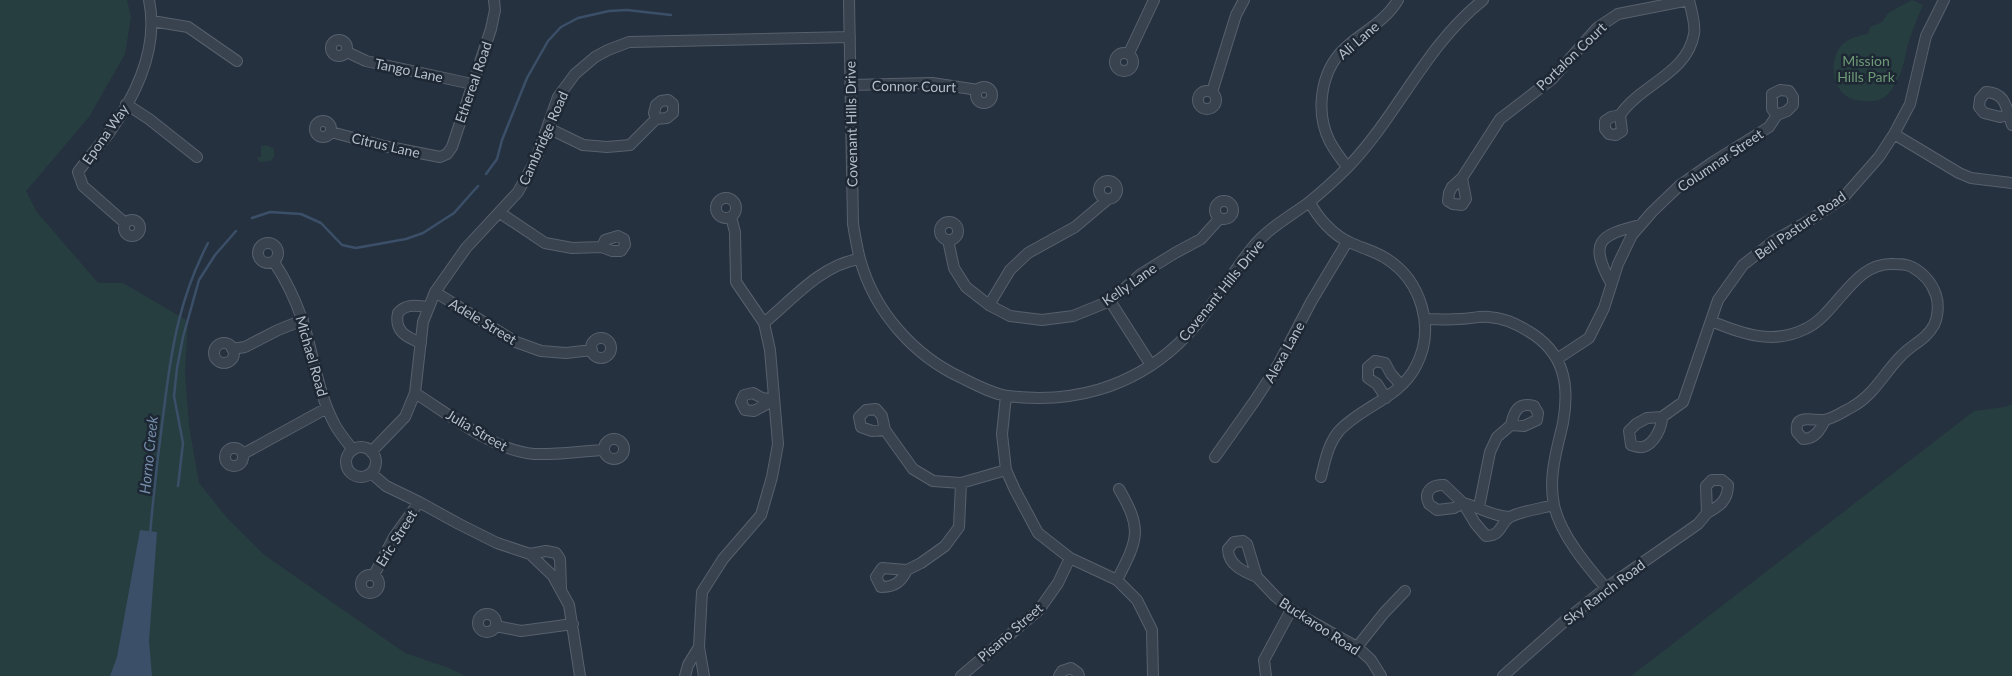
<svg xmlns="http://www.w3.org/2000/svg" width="2012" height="676" font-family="Lato,sans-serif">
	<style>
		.green { fill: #273e40 }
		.water { fill: #3b4f68 }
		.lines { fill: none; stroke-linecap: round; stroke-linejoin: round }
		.stream { stroke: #3b4f68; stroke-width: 2.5 }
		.minor-casing { stroke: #57606d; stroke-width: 12 }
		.minor { stroke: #39434f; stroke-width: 10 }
		.labels { text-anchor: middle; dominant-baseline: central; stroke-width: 5; stroke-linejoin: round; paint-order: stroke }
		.street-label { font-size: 14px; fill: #b5beca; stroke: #1e2734 }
		.park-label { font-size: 14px; fill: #6d9a76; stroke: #1e2734 }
		.water-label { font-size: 15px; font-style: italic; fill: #768fac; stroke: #1e2734 }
	</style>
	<rect width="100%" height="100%" fill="#25313f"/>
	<path class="green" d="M0 0H127L131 17 125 54 89 117 26 191 36 211 98 283H123L188 321 185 372 189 426 199 483 228 519 263 554 405 653 449 668 466 676H0Z
		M1912 0 1923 5C1917 19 1911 33 1907 48 1904 64 1900 81 1888 94 1881 101 1873 102 1863 101 1860 100 1855 101 1852 99 1832 92 1828 61 1841 46 1847 39 1859 35 1868 34L1870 27 1882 22 1888 13Z
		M266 145 274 149V157L270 161 259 162 257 157H261V146Z
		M2012 404V676H1631L1974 411 2005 407Z"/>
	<path class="water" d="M140 530 157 532 149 641 152 676H110L117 657Z"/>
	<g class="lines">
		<path class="stream" d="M486 174 497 159 502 140 527 78 548 41 561 27 578 18 609 11 627 10 671 15
			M252 218 270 212 301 214 321 223 342 245 356 248 406 239 423 233 454 213 478 186
			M178 486 183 443 174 396 177 368 183 337 199 280 215 255 236 231
			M150 534C154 489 159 445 165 401 172 344 181 295 208 243"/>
		<g class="minor-casing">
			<path id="minor" d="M849 0 853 224C855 236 857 248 860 259 874 311 914 356 962 378 976 385 993 394 1008 396 1071 404 1131 388 1178 344 1208 316 1227 279 1252 248 1267 229 1289 217 1308 203 1322 192 1336 179 1348 167 1398 115 1426 45 1483 0
				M152 21 188 27 237 61
				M331 48a8 8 0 1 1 16 0a8 8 0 1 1-16 0Z
				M347 52 366 61 472 84
				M1115 62a9 9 0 1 1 18 0a9 9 0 1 1-18 0Z
				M1129 53 1154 0
				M851 85 932 83 978 90
				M976 95a8 8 0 1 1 16 0a8 8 0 1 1-16 0Z
				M1198 100a9 9 0 1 1 18 0a9 9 0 1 1-18 0Z
				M1212 92 1236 15 1244 0
				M126 104 149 119 197 157
				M1620 115 1622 131 1616 135 1609 134 1605 129V121L1611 117 1620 115C1641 84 1687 74 1694 34 1696 25 1691 10 1689 0
				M2008 115 2000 117 1984 113 1979 107 1980 99 1986 92C2007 93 2006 109 2012 125
				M315 129a8 8 0 1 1 16 0a8 8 0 1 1-16 0Z
				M548 128 583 145 607 147 630 145 656 119 667 118 673 113V104L668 100 661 101 656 105 654 113 656 119
				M331 132 384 146 440 157 447 154 452 147 491 29 495 10 494 0
				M1894 134 1959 173 1971 178 2012 183
				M1347 167C1341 159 1335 151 1330 142 1315 113 1320 72 1344 49 1362 32 1385 22 1398 0
				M1462 178 1466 199 1462 205 1453 204 1448 201 1449 193 1452 187 1462 178 1500 119 1552 79 1597 28 1618 14 1689 0
				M1099 190a9 9 0 1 1 18 0a9 9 0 1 1-18 0Z
				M716 208a10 10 0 1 1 20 0a10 10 0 1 1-20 0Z
				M1215 210a9 9 0 1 1 18 0a9 9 0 1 1-18 0Z
				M1310 202C1317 217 1333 235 1349 242 1361 248 1375 251 1387 259 1421 281 1436 328 1416 366 1400 398 1362 406 1339 431 1328 444 1325 461 1321 477
				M500 213 545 243 572 248 602 247 612 251H621L625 245 624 239 618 236 605 240 602 247
				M124 228a8 8 0 1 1 16 0a8 8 0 1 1-16 0Z
				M940 231a9 9 0 1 1 18 0a9 9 0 1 1-18 0Z
				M125 223 83 186 78 172C88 158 99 146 109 133 137 94 159 48 149 0
				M948 240 954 268 966 287 989 305 1010 316 1042 320 1073 316 1110 301 1141 274 1175 253 1201 239 1220 218
				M258 253a10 10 0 1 1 20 0a10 10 0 1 1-20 0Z
				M274 262C286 280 295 299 302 319 314 354 317 392 335 425 340 434 347 442 353 450
				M1611 283C1589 243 1598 235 1640 225
				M435 292 516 342 541 351 566 353 592 350
				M1110 301 1151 365
				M989 305 1010 270 1028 253 1075 227 1107 200
				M1425 319C1436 319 1448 320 1459 319 1469 319 1480 316 1489 317 1503 318 1517 324 1528 331 1564 352 1570 384 1563 423 1557 449 1548 477 1554 505 1560 534 1587 566 1606 588
				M1711 321C1742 334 1773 345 1805 329 1838 314 1853 261 1894 264 1901 264 1906 264 1912 267 1923 273 1932 283 1936 295 1939 304 1938 317 1934 325 1926 340 1912 344 1901 356 1884 373 1874 395 1852 407 1844 411 1833 419 1824 420 1813 421 1794 413 1797 432L1803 439C1815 439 1820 430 1825 420
				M764 323C793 299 821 265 859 259
				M591 348a10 10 0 1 1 20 0a10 10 0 1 1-20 0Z
				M421 343C406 337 394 331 398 313 406 303 417 306 429 307
				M214 353a10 10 0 1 1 20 0a10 10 0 1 1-20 0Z
				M232 349 245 347 278 330 303 320
				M1557 359 1589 338 1604 308 1618 264 1632 235 1652 212 1679 186 1713 162 1769 127 1777 115 1787 111 1793 105V97L1789 91 1780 90 1772 94V109L1777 115
				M415 393C450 415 494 451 534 454 557 455 581 451 604 450
				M753 393 762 398 774 400 754 411 745 410 741 402 744 395Z
				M1006 396 1002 434 1006 470 1015 490 1038 533 1070 558 1117 580 1137 600 1152 630 1153 676
				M1386 398 1377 384 1368 378V367L1375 361 1385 363 1391 374 1401 385
				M1662 417C1662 428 1654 444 1643 447 1639 448 1634 446 1631 445L1629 431 1636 424 1647 418 1662 417 1683 402 1718 300 1743 265 1775 240 1810 220 1843 198 1879 157 1894 134 1910 104 1926 36 1944 0
				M885 430 872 431 861 427 859 417 866 410 876 409 882 416 885 430 913 469 933 481 961 483 1006 470
				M604 449a10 10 0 1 1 20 0a10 10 0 1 1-20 0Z
				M346 462a15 15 0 1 1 30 0a15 15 0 1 1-30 0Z
				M225 457a9 9 0 1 1 18 0a9 9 0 1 1-18 0Z
				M371 452 405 417 415 393 423 322 435 292 466 248 518 192 536 159 558 97 575 74 595 57 608 50 629 42 850 37
				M243 454 327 408
				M1215 457 1256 399 1278 365 1311 302 1347 242
				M371 473 386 486 419 502 459 524 497 543 530 554 553 576 569 605 580 676
				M1712 480H1722L1728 485C1728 500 1720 506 1707 513L1706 486Z
				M1479 507 1490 452 1497 437 1511 425 1524 426 1537 420 1538 413 1534 406C1518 402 1514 411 1511 425
				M1509 517C1491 516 1480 507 1463 503L1454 508 1437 510 1429 504C1423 492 1432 484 1444 485L1463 503 1475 523 1486 536C1503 535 1499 524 1510 517 1518 512 1543 508 1554 505
				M530 554 546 551 556 553 560 559 561 588
				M907 570C901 582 895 587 881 587L876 577 882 568 907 570 921 563 945 546 959 527 961 483
				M361 584a9 9 0 1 1 18 0a9 9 0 1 1-18 0Z
				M374 575 394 537 419 502
				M1257 577C1244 572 1228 565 1228 549L1234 542 1243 541 1247 544 1257 577 1275 596 1291 610 1357 647 1371 660 1381 676
				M1117 580C1138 539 1143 530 1119 489
				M478 623a9 9 0 1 1 18 0a9 9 0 1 1-18 0Z
				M496 626 521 631 573 624
				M1357 647 1384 613 1405 591
				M685 676 688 665 699 647
				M704 676 699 647 702 592 723 559 761 515 772 477 778 444 770 350 764 323 736 282 735 232 731 217
				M961 676 1039 610 1058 583 1070 558
				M1059 676 1062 671 1071 668 1078 673 1079 676
				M1266 676 1264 660 1291 610
				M1503 676 1566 620 1606 588 1698 524 1707 513"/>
		</g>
		<use href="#minor" class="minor"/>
	</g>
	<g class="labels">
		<g class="street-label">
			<text transform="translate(1358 40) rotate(-41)">Ali Lane</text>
			<text transform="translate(1571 56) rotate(-44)">Portalon Court</text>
			<text transform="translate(409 70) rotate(12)">Tango Lane</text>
			<text transform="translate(473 82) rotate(-71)">Ethereal Road</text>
			<text transform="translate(914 86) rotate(1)">Connor Court</text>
			<text transform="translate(851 124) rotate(-91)">Covenant Hills Drive</text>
			<text transform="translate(105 134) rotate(-55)">Epona Way</text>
			<text transform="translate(543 138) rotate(-66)">Cambridge Road</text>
			<text transform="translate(386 145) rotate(13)">Citrus Lane</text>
			<text transform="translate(1720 160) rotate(-34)">Columnar Street</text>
			<text transform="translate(1800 225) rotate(-35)">Bell Pasture Road</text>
			<text transform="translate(1129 284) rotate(-35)">Kelly Lane</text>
			<text transform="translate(1221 290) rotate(-51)">Covenant Hills Drive</text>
			<text transform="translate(483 321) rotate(31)">Adele Street</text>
			<text transform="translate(1284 352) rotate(-61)">Alexa Lane</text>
			<text transform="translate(312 356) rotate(74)">Michael Road</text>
			<text transform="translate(477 430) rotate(30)">Julia Street</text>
			<text transform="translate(396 538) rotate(-58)">Eric Street</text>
			<text transform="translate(1604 592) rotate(-37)">Sky Ranch Road</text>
			<text transform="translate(1320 626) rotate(33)">Buckaroo Road</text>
			<text transform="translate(1010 632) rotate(-41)">Pisano Street</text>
		</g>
		<g class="park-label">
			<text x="1866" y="60">Mission<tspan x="1866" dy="16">Hills Park</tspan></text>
		</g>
		<g class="water-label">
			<text transform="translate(148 455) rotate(-84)">Horno Creek</text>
		</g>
	</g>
</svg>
